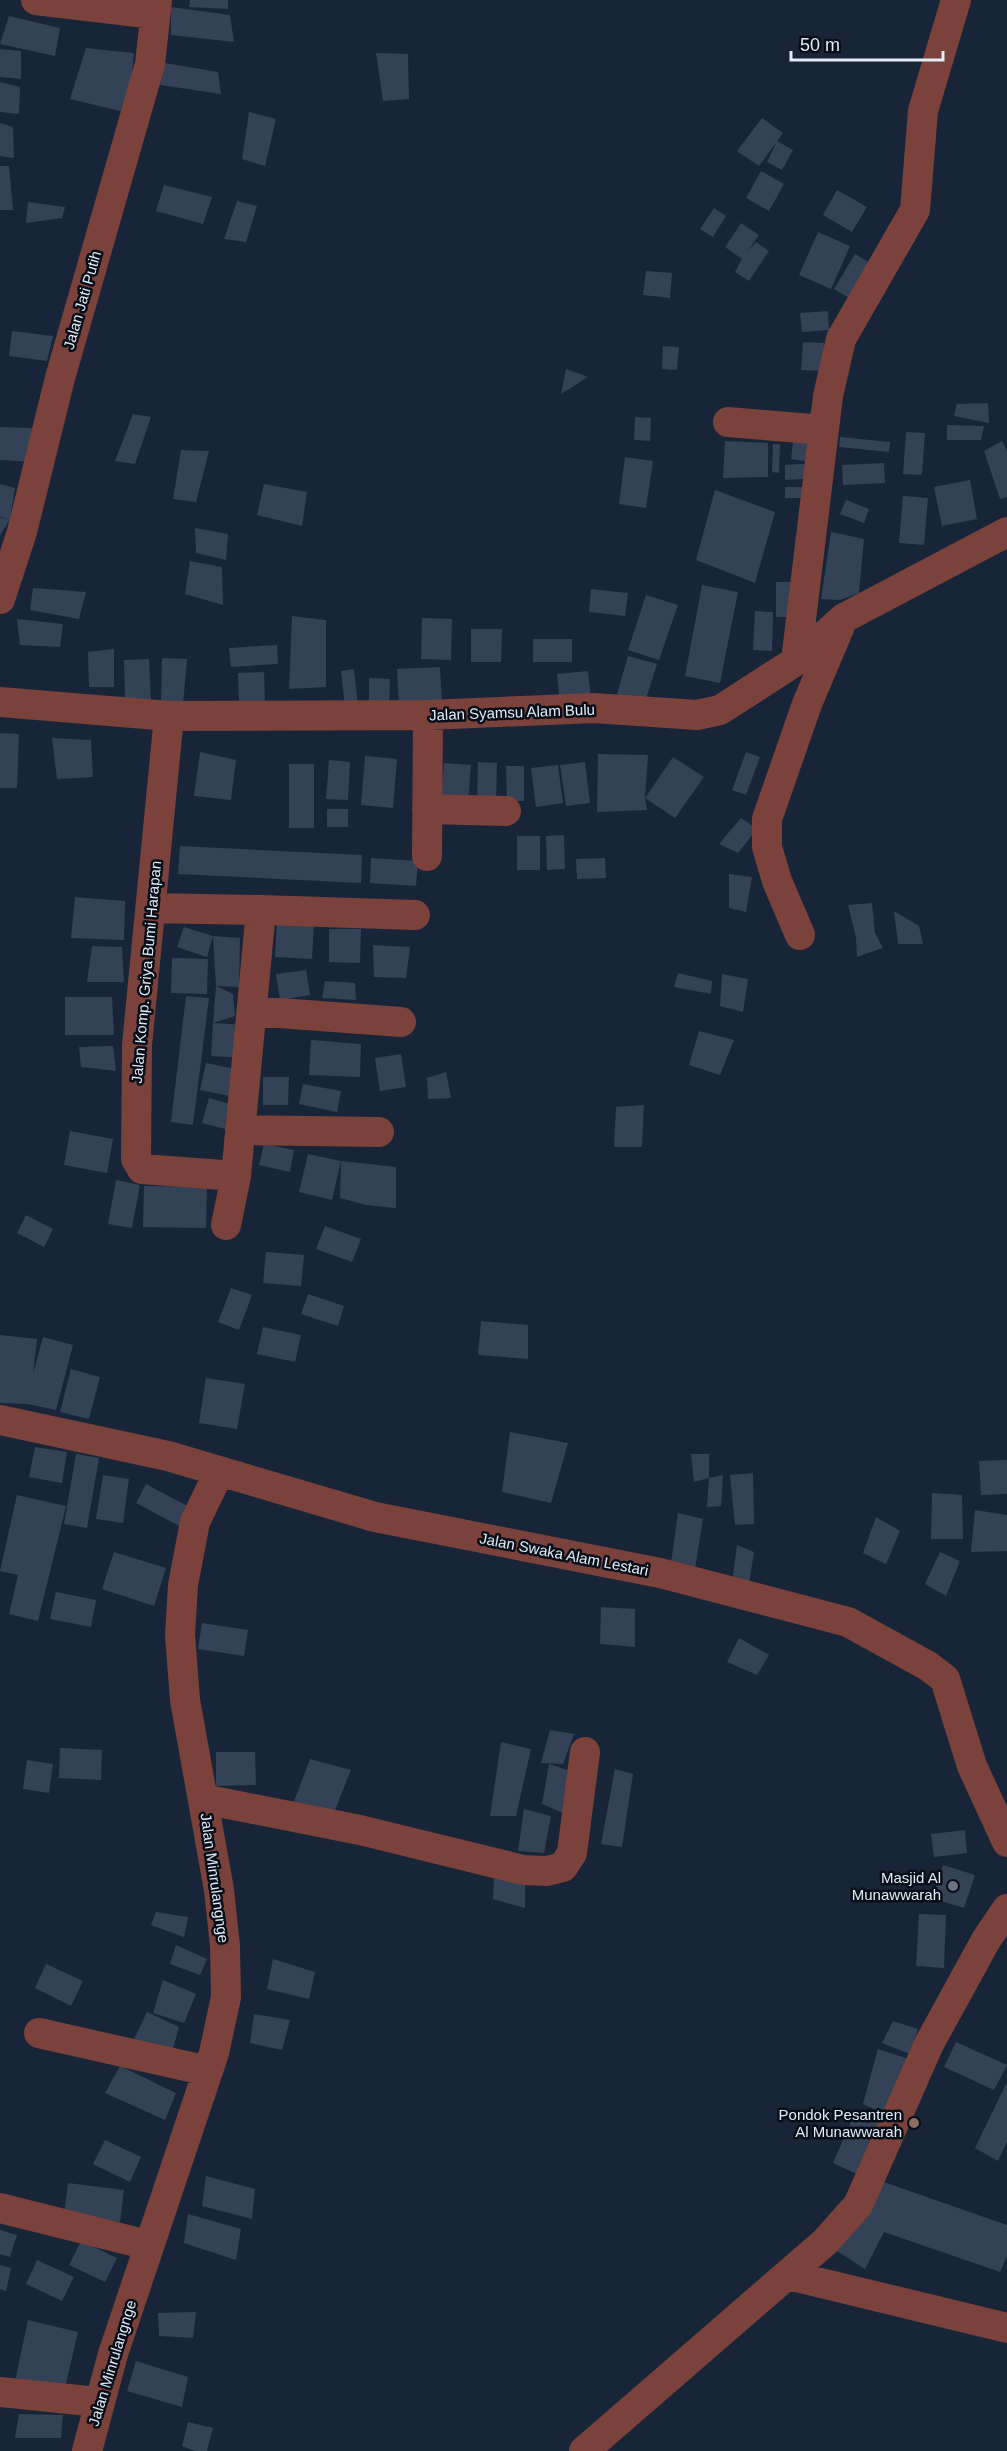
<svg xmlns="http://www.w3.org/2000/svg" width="1007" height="2451" font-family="Helvetica,sans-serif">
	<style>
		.building { fill: #334256 }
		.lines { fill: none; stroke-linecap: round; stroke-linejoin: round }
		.minor { stroke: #7a423b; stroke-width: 30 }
		.worship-dot { fill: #6b7280; stroke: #080e17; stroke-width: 2 }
		.education-dot { fill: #8d6e63; stroke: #080e17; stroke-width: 2 }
		.labels { text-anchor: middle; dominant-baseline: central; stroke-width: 5; stroke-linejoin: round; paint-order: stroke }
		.street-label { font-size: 15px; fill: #e2ebf8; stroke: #080e17 }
		.poi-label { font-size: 15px; fill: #e2ebf8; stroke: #080e17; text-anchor: end }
	</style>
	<rect width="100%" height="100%" fill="#182538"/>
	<path class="building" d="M190 0H228V9L189 7Z
		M171 7 230 15 234 42 171 35Z
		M9 16 60 28 55 56 0 44Z
		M86 48 134 53 128 113 70 99Z
		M0 49 21 51V79L0 77Z
		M376 53 408 54 409 99 383 101Z
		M165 63 218 72 221 94 160 85Z
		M0 82 20 87 19 114 0 112Z
		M249 112 276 119 265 166 242 159Z
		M762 118 783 133 759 166 737 151Z
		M0 123 13 127 14 158 0 156Z
		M777 141 793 150 782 170 767 162Z
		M0 166H9L13 210H0Z
		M761 171 784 184 769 211 746 198Z
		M164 185 212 197 203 224 156 211Z
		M837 190 867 207 852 232 823 215Z
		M237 201 257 206 246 242 224 239Z
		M28 202 65 207 62 218 26 223Z
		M714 208 726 216 713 237 700 229Z
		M741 223 759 235 747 252 756 242 769 251 749 281 735 272 742 259 725 247Z
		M818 232 850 246 831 289 799 275Z
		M855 254 875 266 854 301 834 289Z
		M646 271 672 273 670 298 643 295Z
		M828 311 829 330 802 332 800 313Z
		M12 331 53 336 47 361 9 356Z
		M803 342 824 343 822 371 801 370Z
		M663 346 679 347 677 370 662 369Z
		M566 369 588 377 561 394Z
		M988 403 989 423 954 416 957 404Z
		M133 414 151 417 135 464 115 461Z
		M635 417 651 418 650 441 634 440Z
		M947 425 984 426 981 440H947Z
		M0 427 35 428 31 462 0 460Z
		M906 432 925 433 922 475 903 474Z
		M794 435 814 437 811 462 791 459Z
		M840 437 890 442 889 452 839 447Z
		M725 441 768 443V477L723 478Z
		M1002 441 1007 451V497L1000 499 984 451Z
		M773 444H780L779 473 772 472Z
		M181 450 209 451 196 502 173 499Z
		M625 457 653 461 646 508 619 504Z
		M817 463 818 478 785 480V465Z
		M884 463 885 483 843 485 842 465Z
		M970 480 977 519 942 526 934 487Z
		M0 484 15 488 10 519 0 517Z
		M264 484 307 492 302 526 257 515Z
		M785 487H816V498H785Z
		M715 490 775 512 755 583 696 560Z
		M903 496 928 498 924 545 899 543Z
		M846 500 869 509 864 523 840 514Z
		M0 518 10 519 0 536Z
		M195 528 228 534 226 560 196 553Z
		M831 532 864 539 859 593 840 600 821 599Z
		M190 561 222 567 223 605 185 594Z
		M776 582H796L797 617H776Z
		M702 585 738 592 720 683 685 676Z
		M33 588 86 592 79 619 30 610Z
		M591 589 628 593 625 616 589 612Z
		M646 595 678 605 659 660 628 650Z
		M755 611 773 612 772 651 753 650Z
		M292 616 326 620V687L289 689Z
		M422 618 452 619 451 660 421 659Z
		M17 619 63 624 60 647 20 645Z
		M471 629H502L501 662H471Z
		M533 639H572V662H533Z
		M277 645 278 664 231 667 229 648Z
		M114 649V687H89L88 652Z
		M628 656 657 664 645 702 617 694Z
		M162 658 187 659 183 704 161 703Z
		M149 659 151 700 125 701 124 660Z
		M440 667 442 703 399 706 397 669Z
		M354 669 358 707 345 708 341 671Z
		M588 671 591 700 560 703 557 674Z
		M264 672 265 701H239L238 673Z
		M369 678 390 679 389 709H369Z
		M0 733 19 734 17 788H0Z
		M52 738 91 740 93 777 57 779Z
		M200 752 236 760 231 800 194 796Z
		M746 752 760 757 746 795 732 790Z
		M598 754 648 755 645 798 673 757 704 777 675 818 645 798 647 810 597 812Z
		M365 756 397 759 393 808 361 805Z
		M329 760 350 762 348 800 326 799Z
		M478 762 497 763 496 804 477 803Z
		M585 762 590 803 566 806 560 765Z
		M444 763 471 765 468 804 441 802Z
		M289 764H314V828H289Z
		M558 765 563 803 536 807 531 768Z
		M506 766H524V801H507Z
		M327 809H348V827H327Z
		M741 818 757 829 738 853 719 844Z
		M564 835 565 869 547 870 546 836Z
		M517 836H540V870H517Z
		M180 846 362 855 361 883 178 874Z
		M371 858 418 861 416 886 370 883Z
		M605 858 606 878 577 879 576 859Z
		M729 874 752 877 746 912 729 908Z
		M75 897 125 901 124 940 71 938Z
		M872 903 875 933 883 948 857 957 856 937 848 905Z
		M894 911 919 926 923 944H898Z
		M277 922 314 924 312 959 275 957Z
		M184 927 213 936 240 938 239 987 216 986 213 936 207 957 177 947Z
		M329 929H361L360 963 329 962Z
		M373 945 410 947 406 978 374 977Z
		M92 946 122 947 124 982H87Z
		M172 958 208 959 207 994 171 993Z
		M306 970 310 995 280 1000 276 974Z
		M678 973 712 981 711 994 674 987Z
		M722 974 748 979 743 1012 720 1006Z
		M325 981 355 983 356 1000 322 998Z
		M216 986 233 994 235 1016 213 1023 246 1025 244 1058 211 1056 213 1023Z
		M186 996 209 998 193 1125 171 1122Z
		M65 997H112L114 1035H65Z
		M699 1031 734 1040 720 1075 689 1065Z
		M311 1040 361 1044 360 1077 309 1075Z
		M113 1046 116 1071 81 1067 79 1047Z
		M401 1054 406 1087 380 1091 375 1058Z
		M206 1063 236 1069 230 1096 200 1090Z
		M446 1072 451 1098 428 1099 427 1078Z
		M263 1077H289L288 1105H263Z
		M303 1084 341 1091 337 1112 299 1104Z
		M209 1098 240 1107 233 1131 202 1123Z
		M644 1105 642 1147H614L616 1107Z
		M70 1131 113 1139 107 1173 64 1165Z
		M264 1144 294 1150 290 1172 259 1165Z
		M308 1154 341 1161 332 1200 299 1192Z
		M341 1161 396 1167V1208L366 1205 340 1198Z
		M116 1180 140 1185 132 1228 108 1224Z
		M144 1186 207 1187 206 1228 143 1227Z
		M26 1215 53 1229 44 1247 17 1233Z
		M325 1226 361 1239 352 1262 316 1249Z
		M266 1252 304 1255 301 1286 263 1283Z
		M231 1288 252 1295 239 1330 218 1322Z
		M308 1294 344 1306 338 1326 301 1314Z
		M481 1321 528 1325V1359L478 1355Z
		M263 1327 301 1335 295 1362 257 1354Z
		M0 1335 37 1339 33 1374 43 1337 73 1345 56 1410 27 1404 0 1403Z
		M71 1369 100 1377 89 1419 60 1412Z
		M206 1378 245 1384 237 1429 199 1423Z
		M510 1432 568 1443 551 1503 502 1492Z
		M35 1447 67 1452 62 1483 29 1477Z
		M76 1454 99 1458 87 1528 64 1524Z
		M691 1454H709V1478L694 1482Z
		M1007 1460V1494L981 1495 979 1461Z
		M753 1473 754 1524 735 1525 730 1475Z
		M103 1475 129 1479 123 1523 96 1519Z
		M723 1475 721 1506 707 1507 709 1478Z
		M146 1484 193 1509 183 1528 136 1503Z
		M932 1493 962 1495 963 1539H931Z
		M17 1495 66 1506 38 1621 9 1614 18 1575 0 1571Z
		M975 1510 1007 1515V1551L971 1552Z
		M678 1513 703 1519 695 1569 671 1563Z
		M876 1517 900 1531 886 1564 863 1553Z
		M737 1545 754 1552 749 1584 733 1576Z
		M114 1552 166 1568 154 1606 102 1589Z
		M940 1552 960 1561 946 1596 925 1584Z
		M56 1592 96 1600 91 1627 50 1619Z
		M601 1607 635 1609V1647L600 1644Z
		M202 1623 248 1630 244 1656 198 1649Z
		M739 1638 769 1655 757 1675 727 1662Z
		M550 1730 574 1734 563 1764 541 1763Z
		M501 1742 531 1749 516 1816H490Z
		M60 1748 102 1750 101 1780 59 1778Z
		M216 1752H255L256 1785 216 1786Z
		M310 1759 351 1770 335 1810 293 1804Z
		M27 1760 53 1764 49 1793 23 1789Z
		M549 1764 570 1771 563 1813 542 1804Z
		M615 1769 633 1774 622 1847 601 1844Z
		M524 1809 551 1816 544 1853 518 1851Z
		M965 1830 967 1853 934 1857 931 1834Z
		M943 1865 975 1875 964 1908 932 1898Z
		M494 1878 525 1885V1908L493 1899Z
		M156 1912 188 1917 184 1937 151 1925Z
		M919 1914 946 1915 944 1968 916 1966Z
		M176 1945 207 1959 200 1975 170 1964Z
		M273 1959 315 1972 309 1999 267 1989Z
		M46 1964 83 1981 71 2006 35 1988Z
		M163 1980 196 1994 184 2023 153 2013Z
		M147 2012 179 2027 171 2056 134 2039Z
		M254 2014 290 2020 282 2050 250 2043Z
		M893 2021 918 2029 910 2054 882 2043Z
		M956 2042 1007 2065 994 2090 944 2067Z
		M878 2049 909 2059 885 2114 863 2104Z
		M120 2066 176 2093 165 2120 105 2093Z
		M1007 2082V2142L998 2161 975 2148Z
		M856 2110 883 2120 863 2177 833 2163Z
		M105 2140 141 2157 130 2182 93 2164Z
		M206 2176 255 2189 252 2219 202 2206Z
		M878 2180 1007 2225V2256L1000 2272 884 2232 865 2269 834 2249Z
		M68 2183 124 2190 120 2222 64 2214Z
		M188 2214 241 2229 236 2260 184 2243Z
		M0 2230 17 2235 10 2257 0 2254Z
		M81 2241 117 2258 105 2282 69 2265Z
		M37 2260 74 2277 62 2301 26 2284Z
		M0 2265 11 2268 6 2291 0 2289Z
		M196 2312 193 2338 159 2336 158 2313Z
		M28 2320 78 2332 64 2392 15 2381Z
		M136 2361 188 2377 182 2407 127 2391Z
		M19 2414 63 2415 61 2438H15Z
		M188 2422 213 2428 207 2451H195L182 2446Z"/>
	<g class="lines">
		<path class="minor" d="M36 0 154 14
			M728 422 824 430
			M0 599 22 532 60 378 150 64 157 0
			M796 661 828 396 841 339 915 210 923 111 956 0
			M0 702 169 716 428 715 594 708 697 715 720 710 796 661 844 618 1007 532
			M169 716 137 1045 136 1159 142 1169 236 1176
			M427 809 506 811
			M427 856 428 715
			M151 908 261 910 236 1176 226 1225
			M261 910 415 915
			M800 935 777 881 767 847V819L807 704 840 626
			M252 1011 401 1022
			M240 1130 379 1132
			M0 1420 168 1456 375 1517 660 1573 848 1622 928 1666 945 1679 972 1766 1007 1842
			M203 1799 360 1830 523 1870 547 1871 563 1867 572 1853 585 1752
			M39 2033 208 2071
			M0 2208 148 2245
			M788 2275 1007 2328
			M0 2392 98 2402
			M87 2451 113 2354 214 2053 226 1997 225 1946 219 1890 185 1700 180 1635 183 1585 195 1522 219 1472
			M584 2451 825 2242 858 2205 929 2044 986 1940 1007 1909"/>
	</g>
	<circle class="worship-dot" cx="953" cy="1886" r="6"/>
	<circle class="education-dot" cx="914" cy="2123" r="6"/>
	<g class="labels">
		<g class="street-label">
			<text transform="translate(82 300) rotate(-74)">Jalan Jati Putih</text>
			<text transform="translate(512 712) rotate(-2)">Jalan Syamsu Alam Bulu</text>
			<text transform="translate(146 972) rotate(-85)">Jalan Komp. Griya Bumi Harapan</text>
			<text transform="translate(564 1554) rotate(11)">Jalan Swaka Alam Lestari</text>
			<text transform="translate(215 1878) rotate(82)">Jalan Minrulangnge</text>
			<text transform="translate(112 2363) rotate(-73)">Jalan Minrulangnge</text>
		</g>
		<g class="poi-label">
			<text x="941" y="1877">Masjid Al<tspan x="941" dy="17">Munawwarah</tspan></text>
			<text x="902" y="2114">Pondok Pesantren<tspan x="902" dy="17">Al Munawwarah</tspan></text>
		</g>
	</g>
	<path d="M791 51v9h152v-9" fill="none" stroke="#e2ebf8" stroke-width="3"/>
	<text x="800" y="51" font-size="18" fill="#e2ebf8" stroke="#080e17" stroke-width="4.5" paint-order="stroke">50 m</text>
</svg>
